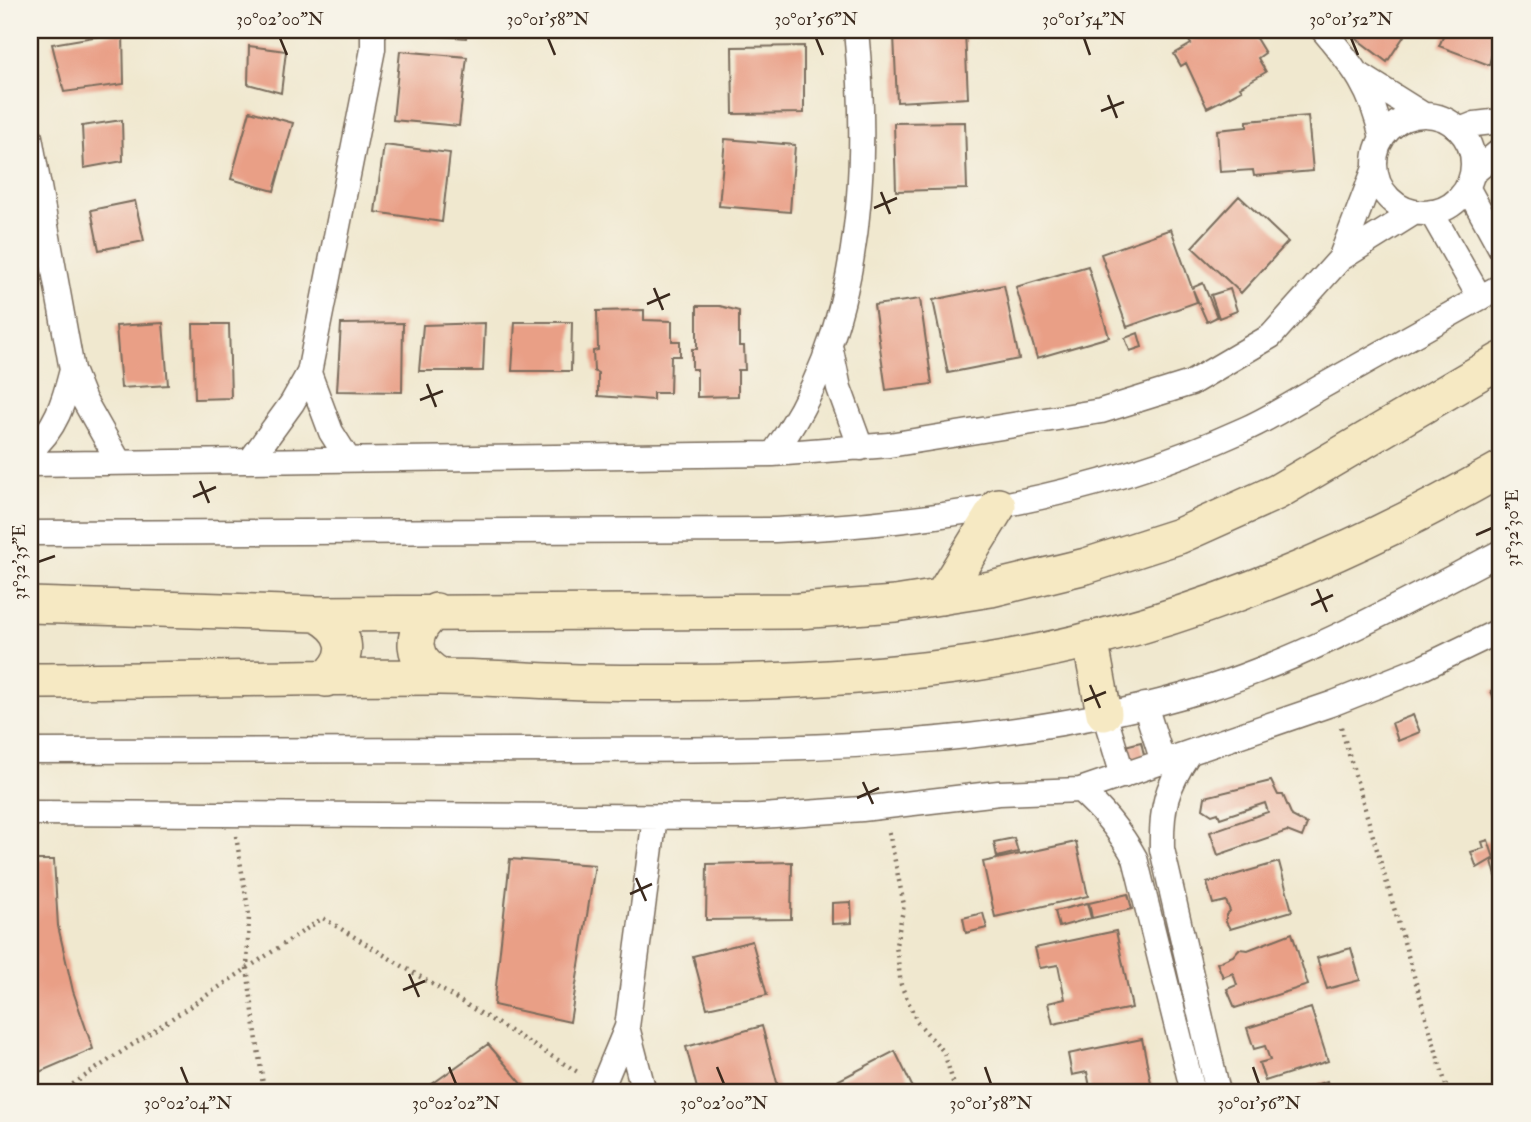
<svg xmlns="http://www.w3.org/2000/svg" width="1531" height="1122" font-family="'IM FELL Double Pica',serif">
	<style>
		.building { fill: #e99f86 }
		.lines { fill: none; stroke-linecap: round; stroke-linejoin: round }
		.street-casing { stroke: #7a6c5c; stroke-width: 27 }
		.secondary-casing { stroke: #7a6c5c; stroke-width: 38 }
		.path { stroke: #7a6c5c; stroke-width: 4.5; stroke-dasharray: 2 5; stroke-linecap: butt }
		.street { stroke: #fff; stroke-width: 24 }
		.secondary { stroke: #f6e9c3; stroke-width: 35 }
		.ticks { fill: none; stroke: #3b2a1e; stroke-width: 2.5 }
		.neatline { fill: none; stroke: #3b2a1e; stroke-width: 2.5 }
		.ticks-label { font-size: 18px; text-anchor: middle; fill: #3b2a1e }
	</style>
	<rect width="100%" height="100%" fill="#f7f3e8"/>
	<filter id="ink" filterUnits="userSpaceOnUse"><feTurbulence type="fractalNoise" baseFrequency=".0143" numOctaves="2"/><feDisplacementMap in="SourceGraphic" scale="14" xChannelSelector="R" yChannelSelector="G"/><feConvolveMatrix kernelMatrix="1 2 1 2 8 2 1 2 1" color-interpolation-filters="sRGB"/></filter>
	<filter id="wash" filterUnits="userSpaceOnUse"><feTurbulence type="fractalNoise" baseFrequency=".00686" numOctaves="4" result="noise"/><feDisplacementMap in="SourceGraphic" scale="28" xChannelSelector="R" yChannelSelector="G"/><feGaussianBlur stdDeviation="1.57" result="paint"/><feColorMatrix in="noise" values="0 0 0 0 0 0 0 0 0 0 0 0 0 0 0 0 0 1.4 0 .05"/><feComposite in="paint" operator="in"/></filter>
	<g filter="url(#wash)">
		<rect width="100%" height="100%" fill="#f0e8cf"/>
		<g id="blocks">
			<path class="building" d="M402 30H467L466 38 402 33Z
				M1212 30H1240L1242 33 1251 30 1265 53 1258 58 1266 72 1240 87 1242 90 1207 108 1186 63 1181 66 1174 54 1191 44 1189 41Z
				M1345 30H1408L1387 62Z
				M1446 30H1498L1489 65 1439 46Z
				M965 31 968 98 897 102 894 35Z
				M123 32 124 84 64 92 52 44Z
				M249 46 286 51 281 93 248 84Z
				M804 46V113L733 114 732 47Z
				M400 51 467 57 459 126 393 120Z
				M250 111 293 123 274 191 231 179Z
				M1308 116 1313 171 1254 176 1253 170 1220 172 1217 130 1247 127V121Z
				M122 120 123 161 84 168 82 126Z
				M965 122 967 189 896 191 894 123Z
				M725 139 795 145 790 212 719 206Z
				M384 145 450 153 442 222 375 212Z
				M1239 196 1288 242 1241 293 1192 247Z
				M135 201 144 241 99 250 91 210Z
				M1171 229 1192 288 1203 283 1217 317 1207 322 1193 290 1197 302 1127 327 1101 254Z
				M1088 266 1109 337 1037 358 1016 287Z
				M1004 285 1019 359 948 373 933 300Z
				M1230 289 1237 311 1219 318 1211 295Z
				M920 299 932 384 886 390 874 305Z
				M697 306H720L739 311V346H744L745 370H738V396L697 397V369H692V349H697Z
				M644 310V320L672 321V341H680V356H671L670 393H653V400L598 396V373L594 371 593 351 598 350 597 311Z
				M515 322H572L571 371H512Z
				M163 323 168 385 121 388 116 326Z
				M403 323 402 392 337 391 341 324Z
				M485 323 483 371H419L423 325Z
				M193 324H229L231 398 195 399Z
				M1138 333 1142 347 1130 351 1125 338Z
				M1501 687V708L1499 709 1491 691Z
				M1413 715 1420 732 1398 741 1392 723Z
				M1141 742 1145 759 1121 765 1117 748Z
				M1271 781 1278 795H1283L1292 816 1307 824 1302 837 1287 831 1218 855 1210 832 1268 812 1265 803 1220 818 1218 813 1212 815 1203 809 1205 797Z
				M1014 838 1018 852 997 857 994 842Z
				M1488 840 1494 858 1477 868 1471 852 1484 848 1482 842Z
				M1076 842 1088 896 995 917 983 862Z
				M1501 858V875L1496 876 1492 861Z
				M510 859 595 865 570 1022 494 1005Z
				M30 860H54L58 926 73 991 93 1049 30 1076Z
				M792 862 791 919 706 920 707 864Z
				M1279 862 1292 911 1230 929 1226 922V915L1230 911 1226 901 1213 904 1207 883Z
				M1128 894 1132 909 1092 918 1089 903Z
				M851 902 852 923 832 924V903Z
				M1087 903 1091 918 1059 927 1055 911Z
				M983 913 987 928 966 933 963 918Z
				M1116 931 1132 1008 1053 1024 1048 1003 1065 999 1058 965 1040 968 1035 948Z
				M1292 933 1308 985 1235 1008 1227 989 1237 985 1233 973 1223 977 1217 963 1233 956 1239 949 1248 950Z
				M752 941 767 995 707 1008 693 956Z
				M1351 948 1360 980 1327 989 1317 958Z
				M1311 1008 1328 1061 1265 1081 1259 1063 1270 1060 1265 1046 1254 1049 1247 1028Z
				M762 1026 779 1090 698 1092 686 1047Z
				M1142 1039 1153 1092H1091L1087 1072 1072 1075 1068 1054Z
				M488 1044 529 1092H421Z
				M895 1051 915 1092H816Z
				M1327 1081 1330 1092H1294Z"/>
		</g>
	</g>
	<g filter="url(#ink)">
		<use href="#blocks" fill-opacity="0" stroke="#7a6c5c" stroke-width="2"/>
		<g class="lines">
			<g class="street-casing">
				<path id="street" d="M1323 30C1354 67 1372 90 1382 138
					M1363 77 1422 114
					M1375 164a49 49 0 1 1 98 0a49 49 0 1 1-98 0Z
					M1460 130 1475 124 1501 121
					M30 137 72 370 84 400 119 462
					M1472 174 1501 150
					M1467 187 1501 249
					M1431 212 1480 298
					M1340 259 1375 168
					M831 350 839 388 861 448
					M309 373 331 432 348 459
					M30 451C56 429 64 402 72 370
					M773 454C861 335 870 173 856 30
					M250 461 292 403 309 373 373 49V30
					M30 464 773 454 889 445 1101 411 1191 383 1271 336 1340 259 1415 212
					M30 533 775 530C935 524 1096 497 1243 430 1273 417 1301 398 1330 382 1387 350 1444 318 1501 286
					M1145 705 1163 762
					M1104 713 1123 776
					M30 751C209 750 388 750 568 750 778 749 1003 752 1206 689 1310 656 1405 602 1501 552
					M1189 753C1166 788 1161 807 1162 849L1218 1092
					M1080 790C1104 811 1120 831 1135 858L1193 1092
					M30 813 748 817 862 809 999 793 1080 790 1334 703 1422 668 1501 630
					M627 1027 644 1092
					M600 1092 627 1027 655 817"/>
			</g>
			<g class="secondary-casing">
				<path id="secondary" d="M942 597 998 506
					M30 605 317 614 798 611 895 604 991 589 1086 566 1179 536 1277 492 1501 360
					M436 611C407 634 410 660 442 677
					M317 614C348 631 353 655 326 679
					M1090 639 1104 713
					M30 681C166 680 303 677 439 677 487 677 536 681 584 682 712 684 842 682 970 664 1156 636 1338 562 1501 469"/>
			</g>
			<path class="path" d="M1341 727 1448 1092
				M889 832 904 905 896 945 901 985 917 1022 944 1052 956 1092
				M236 836 249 915 247 968 264 1092
				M61 1092 323 918 581 1074"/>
			<use href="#street" class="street"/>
			<use href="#secondary" class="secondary"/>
		</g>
	</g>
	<path class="ticks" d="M280 38 287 55M548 38 555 55M816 38 823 55M1084 38 1090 55M1351 38 1358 55M1108 95 1117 118M1101 111 1124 102M881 192 890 214M874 208 897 198M654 288 663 310M647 304 670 294M427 384 436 407M420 400 443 391M200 481 209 503M193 497 216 487M1476 535 1492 528M38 562 55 556M1317 589 1327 612M1311 605 1333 595M1090 685 1100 708M1084 701 1106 692M863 782 873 804M857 798 879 788M636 878 646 901M630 894 652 884M409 974 419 997M403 990 425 981M181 1067 188 1084M449 1067 456 1084M717 1067 724 1084M985 1067 991 1084M1253 1067 1259 1084"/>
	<rect width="1531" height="1122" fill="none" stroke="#f7f3e8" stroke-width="77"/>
	<rect x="38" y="38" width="1454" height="1046" class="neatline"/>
	<g class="ticks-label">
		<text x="280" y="25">30°02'00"N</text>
		<text x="548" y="25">30°01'58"N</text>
		<text x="816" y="25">30°01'56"N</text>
		<text x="1084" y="25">30°01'54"N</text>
		<text x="1351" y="25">30°01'52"N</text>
		<text transform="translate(1512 528) rotate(-90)" y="6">31°32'30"E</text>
		<text transform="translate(19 562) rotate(-90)" y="6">31°32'35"E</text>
		<text x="188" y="1109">30°02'04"N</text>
		<text x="456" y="1109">30°02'02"N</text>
		<text x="724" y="1109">30°02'00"N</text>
		<text x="991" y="1109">30°01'58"N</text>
		<text x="1259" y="1109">30°01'56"N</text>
	</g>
</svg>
